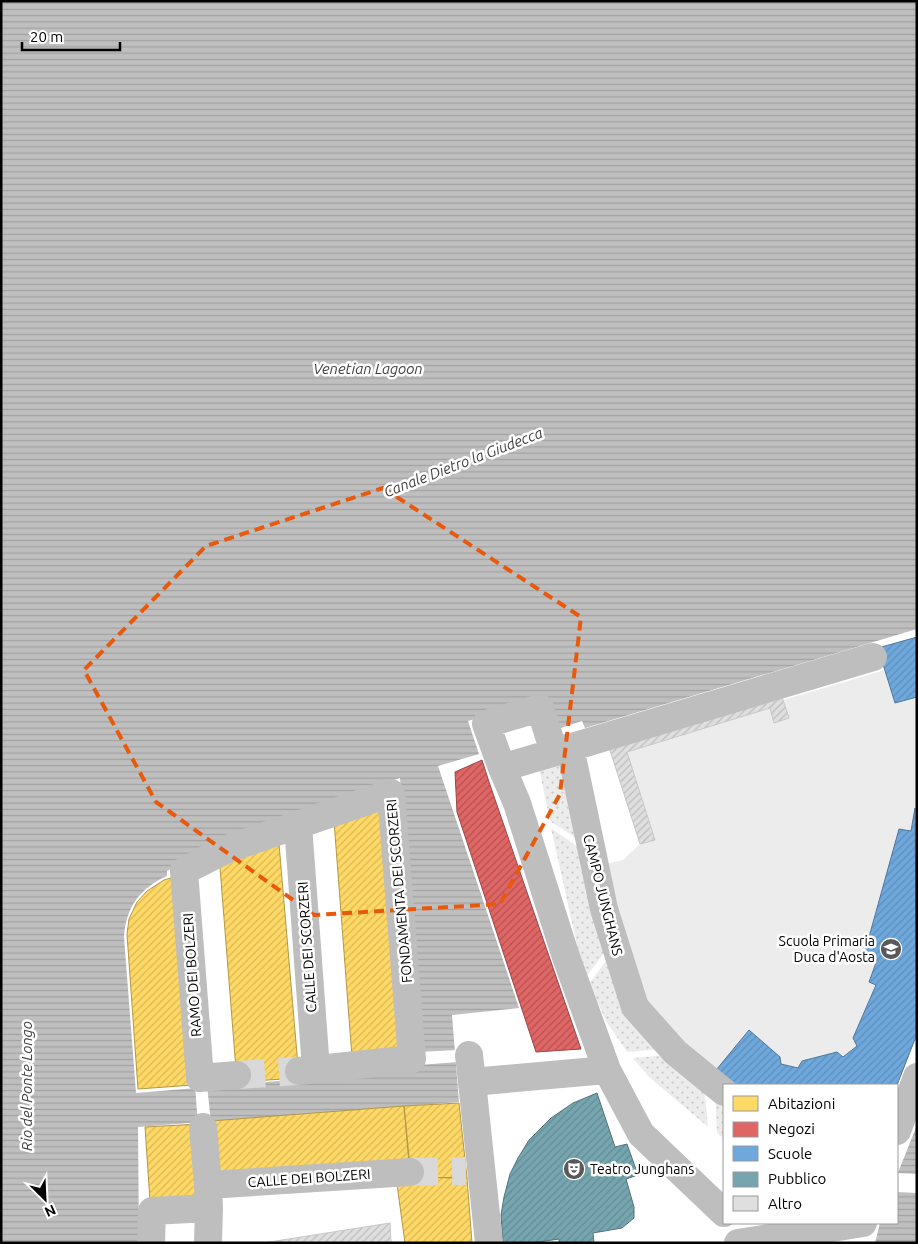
<svg xmlns="http://www.w3.org/2000/svg" width="918" height="1244" font-family="Ubuntu,sans-serif">
	<style>
		.grass { fill: url(#grass-dots) }
		.garden { fill: #ececec }
		.water { fill: url(#water-rules); fill-rule: evenodd }
		.pier { fill: #fff }
		.homes { fill: url(#homes-hatch); stroke: #b29847 }
		.shops { fill: url(#shops-hatch); stroke: #9d4747 }
		.schools { fill: url(#schools-hatch); stroke: #4e769a }
		.public { fill: url(#public-hatch); stroke: #53747a }
		.building { fill: url(#building-hatch); stroke: #c7c7c7 }
		.lines { fill: none; stroke-linecap: round; stroke-linejoin: round }
		.minor-tunnel { stroke: #d9d9d9; stroke-width: 28; stroke-dasharray: 28 14; stroke-linecap: butt }
		.minor { stroke: #bebebe; stroke-width: 28 }
		.marked { fill: none; stroke: #e8590c; stroke-width: 4; stroke-dasharray: 10 6; stroke-linejoin: round }
		.labels { text-anchor: middle; dominant-baseline: central; stroke-width: 5; stroke-linejoin: round; paint-order: stroke }
		.street-label { font-size: 14px; fill: #000; stroke: #fff }
		.poi-label { font-size: 14px; fill: #000; stroke: #fff; text-anchor: end }
		.water-label { font-size: 15px; font-style: italic; fill: #444; stroke: #fff }
	</style>
	<defs>
		<pattern id="grass-dots" width="8" height="8" patternUnits="userSpaceOnUse" patternTransform="scale(1.25)"><rect width="8" height="8" fill="#ececec"/><path d="M2 2h.1M6 6h.1" fill="none" stroke="#c9c9c9" stroke-width="1.8" stroke-linecap="round"/></pattern>
		<pattern id="water-rules" width="6" height="5" patternUnits="userSpaceOnUse" patternTransform="scale(1.25)"><rect width="6" height="5" fill="#bfbfbf"/><path d="M0 2.5h6" fill="none" stroke="#a2a2a2"/></pattern>
		<pattern id="homes-hatch" width="6" height="6" patternUnits="userSpaceOnUse" patternTransform="scale(1.25)"><rect width="6" height="6" fill="#ffd966"/><path d="M-1 1l2-2M0 6l6-6M5 7l2-2" fill="none" stroke="#d9b857"/></pattern>
		<pattern id="shops-hatch" width="6" height="6" patternUnits="userSpaceOnUse" patternTransform="scale(1.25)"><rect width="6" height="6" fill="#e06666"/><path d="M-1 1l2-2M0 6l6-6M5 7l2-2" fill="none" stroke="#b35252"/></pattern>
		<pattern id="schools-hatch" width="6" height="6" patternUnits="userSpaceOnUse" patternTransform="scale(1.25)"><rect width="6" height="6" fill="#6fa8dc"/><path d="M-1 1l2-2M0 6l6-6M5 7l2-2" fill="none" stroke="#5e8fbb"/></pattern>
		<pattern id="public-hatch" width="6" height="6" patternUnits="userSpaceOnUse" patternTransform="scale(1.25)"><rect width="6" height="6" fill="#76a5af"/><path d="M-1 1l2-2M0 6l6-6M5 7l2-2" fill="none" stroke="#648c95"/></pattern>
		<pattern id="building-hatch" width="6" height="6" patternUnits="userSpaceOnUse" patternTransform="scale(1.25)"><rect width="6" height="6" fill="#dfdfdf"/><path d="M-1 1l2-2M0 6l6-6M5 7l2-2" fill="none" stroke="#bebebe"/></pattern>
	</defs>
	<rect width="100%" height="100%" fill="#fff"/>
	<path class="grass" d="M565 763 584 843 550 821 539 768Z
		M551 828 585 852 607 949 586 977 581 963Z
		M608 958 663 1049 627 1052 606 1021 589 984Z
		M669 1055 704 1085 708 1127 648 1076 633 1058Z
		M715 1093 724 1100V1139L717 1133Z"/>
	<path class="garden" d="M885 670 895 703 917 697V809L911 831 899 830 864 955 877 960 869 982 876 985 853 1038 857 1046 843 1057 837 1052 802 1061 798 1068 781 1064 780 1057 749 1030 712 1075 636 995 601 865 623 860 640 844 655 839 627 752 770 708 774 722 789 718 783 700Z"/>
	<path class="water" d="M1 1H917V629L585 728 582 721 558 729 547 697 468 721 479 754 438 766 519 1008 452 1015 459 1102 138 1127 139 1243H1ZM400 778 422 1069 136 1093 124 937C126 907 140 888 167 876V871L228 838Z
		M917 1125V1243H875L880 1223H897V1175Z"/>
	<path class="pier" d="M457 1050 458 1062 419 1065 418 1052Z
		M207 1084 211 1124 198 1125 195 1085Z
		M897 1173 917 1174V1193L897 1192Z"/>
	<path class="homes" d="M388 802 407 1053 352 1057 334 821Z
		M278 832 299 1078 237 1082 219 855Z
		M177 876 193 1085 138 1089 127 934 129 919 137 902 147 891 164 880Z
		M459 1103 467 1178 411 1177 404 1106Z
		M404 1106 409 1164 214 1177 211 1121Z
		M199 1124 206 1197 150 1201 145 1127Z
		M396 1177 467 1178 472 1243H405Z"/>
	<path class="shops" d="M482 760 489 782 581 1049 536 1052 457 812 455 772Z"/>
	<path class="schools" d="M917 637V697L895 703 878 648Z
		M915 808 917 1034 897 1085H725L712 1075 749 1030 780 1057 781 1064 798 1068 802 1061 837 1052 843 1057 857 1046 853 1038 876 985 869 982 877 960 864 955 899 829 911 831Z"/>
	<path class="public" d="M597 1093 615 1147 627 1144 638 1175 626 1179 634 1207V1218L622 1228 593 1233 594 1243H559V1239L532 1243H503L501 1215 504 1197 510 1174 518 1158 529 1140 551 1118 573 1103Z"/>
	<path class="building" d="M780 691 789 718 774 723 770 708 627 752 655 840 640 844 608 744Z
		M390 1223 391 1243H263Z"/>
	<g class="lines">
		<path class="minor-tunnel" d="M237 1075 299 1071
			M410 1172 466 1171"/>
		<path class="minor" d="M570 747 604 909 635 1007 675 1052 724 1092
			M502 768 486 724 540 708 554 752
			M298 825 316 1069
			M469 1055 472 1082 607 1070
			M237 1075 200 1078 184 871 227 849 391 793 412 1059 299 1071
			M472 1082 489 1243
			M203 1127 208 1185
			M897 1131 917 1077
			M724 1213 641 1134 607 1070 566 957 517 803 502 768 873 657
			M151 1243 152 1211 209 1208 208 1185 410 1172
			M208 1243 209 1208
			M738 1243 863 1223"/>
	</g>
	<path class="marked" d="M383 488 581 617 560 794 500 904 314 915 156 802 84 670 206 546Z"/>
	<defs>
		<g id="school-disc" transform="scale(1.125)"><circle r="9.5" fill="#595959" stroke="#fff"/><path d="M0-5L7-2L0 1L-7-2ZM-4 1L0 2.5L4 1V4Q0 6-4 4Z" fill="#fff"/></g>
		<g id="theatre-disc" transform="scale(1.125)"><circle r="9.5" fill="#595959" stroke="#fff"/><path d="M-5-5.5Q0-4 5-5.5V0Q5 5 0 6Q-5 5-5 0ZM-3.3-2.5H-1v1.5H-3.3ZM1-2.5H3.3v1.5H1ZM-2.8 1Q0 5.5 2.8 1Z" fill="#fff"/></g>
	</defs>
	<g fill-rule="evenodd">
		<use href="#school-disc" x="891" y="949"/>
		<use href="#theatre-disc" x="574" y="1169"/>
	</g>
	<g class="labels">
		<g class="street-label">
			<text transform="translate(399 891) rotate(-95)">FONDAMENTA DEI SCORZERI</text>
			<text transform="translate(603 895) rotate(76)">CAMPO JUNGHANS</text>
			<text transform="translate(307 947) rotate(-94)">CALLE DEI SCORZERI</text>
			<text transform="translate(192 975) rotate(-94)">RAMO DEI BOLZERI</text>
			<text transform="translate(309 1178) rotate(-4)">CALLE DEI BOLZERI</text>
		</g>
		<g class="poi-label">
			<text x="875" y="941">Scuola Primaria<tspan x="875" dy="16">Duca d'Aosta</tspan></text>
			<text x="590" y="1169" text-anchor="start">Teatro Junghans</text>
		</g>
		<g class="water-label">
			<text x="368" y="368">Venetian Lagoon</text>
			<text transform="translate(463 462) rotate(-21)">Canale Dietro la Giudecca</text>
			<text transform="translate(26 1086) rotate(-90)">Rio del Ponte Longo</text>
		</g>
	</g>
	<rect width="918" height="1244" fill="none" stroke="#000000" stroke-width="5"/>
	<rect x="723" y="1084" width="175" height="140" fill="#ffffff" stroke="#999999"/>
	<rect x="733" y="1096" width="25" height="15" fill="#ffd966" stroke="#999999"/>
	<text x="768" y="1109" font-size="15" fill="#000000">Abitazioni</text>
	<rect x="733" y="1122" width="25" height="15" fill="#e06666" stroke="#999999"/>
	<text x="768" y="1134" font-size="15" fill="#000000">Negozi</text>
	<rect x="733" y="1146" width="25" height="15" fill="#6fa8dc" stroke="#999999"/>
	<text x="768" y="1159" font-size="15" fill="#000000">Scuole</text>
	<rect x="733" y="1172" width="25" height="15" fill="#76a5af" stroke="#999999"/>
	<text x="768" y="1184" font-size="15" fill="#000000">Pubblico</text>
	<rect x="733" y="1196" width="25" height="15" fill="#dfdfdf" stroke="#999999"/>
	<text x="768" y="1209" font-size="15" fill="#000000">Altro</text>
	<g transform="translate(45 1199) rotate(156)" stroke="#ffffff" stroke-width="4" paint-order="stroke">
	<path d="M0-4L9 19L0 12L-9 19Z" fill="#000000"/>
	<text y="-8" font-size="14" font-weight="bold" text-anchor="middle" fill="#000000">N</text>
	</g>
	<path d="M22 42v8h98v-8" fill="none" stroke="#000000" stroke-width="2.5"/>
	<text x="30" y="42" font-size="15" fill="#000000" stroke="#ffffff" stroke-width="4" paint-order="stroke">20 m</text>
</svg>
